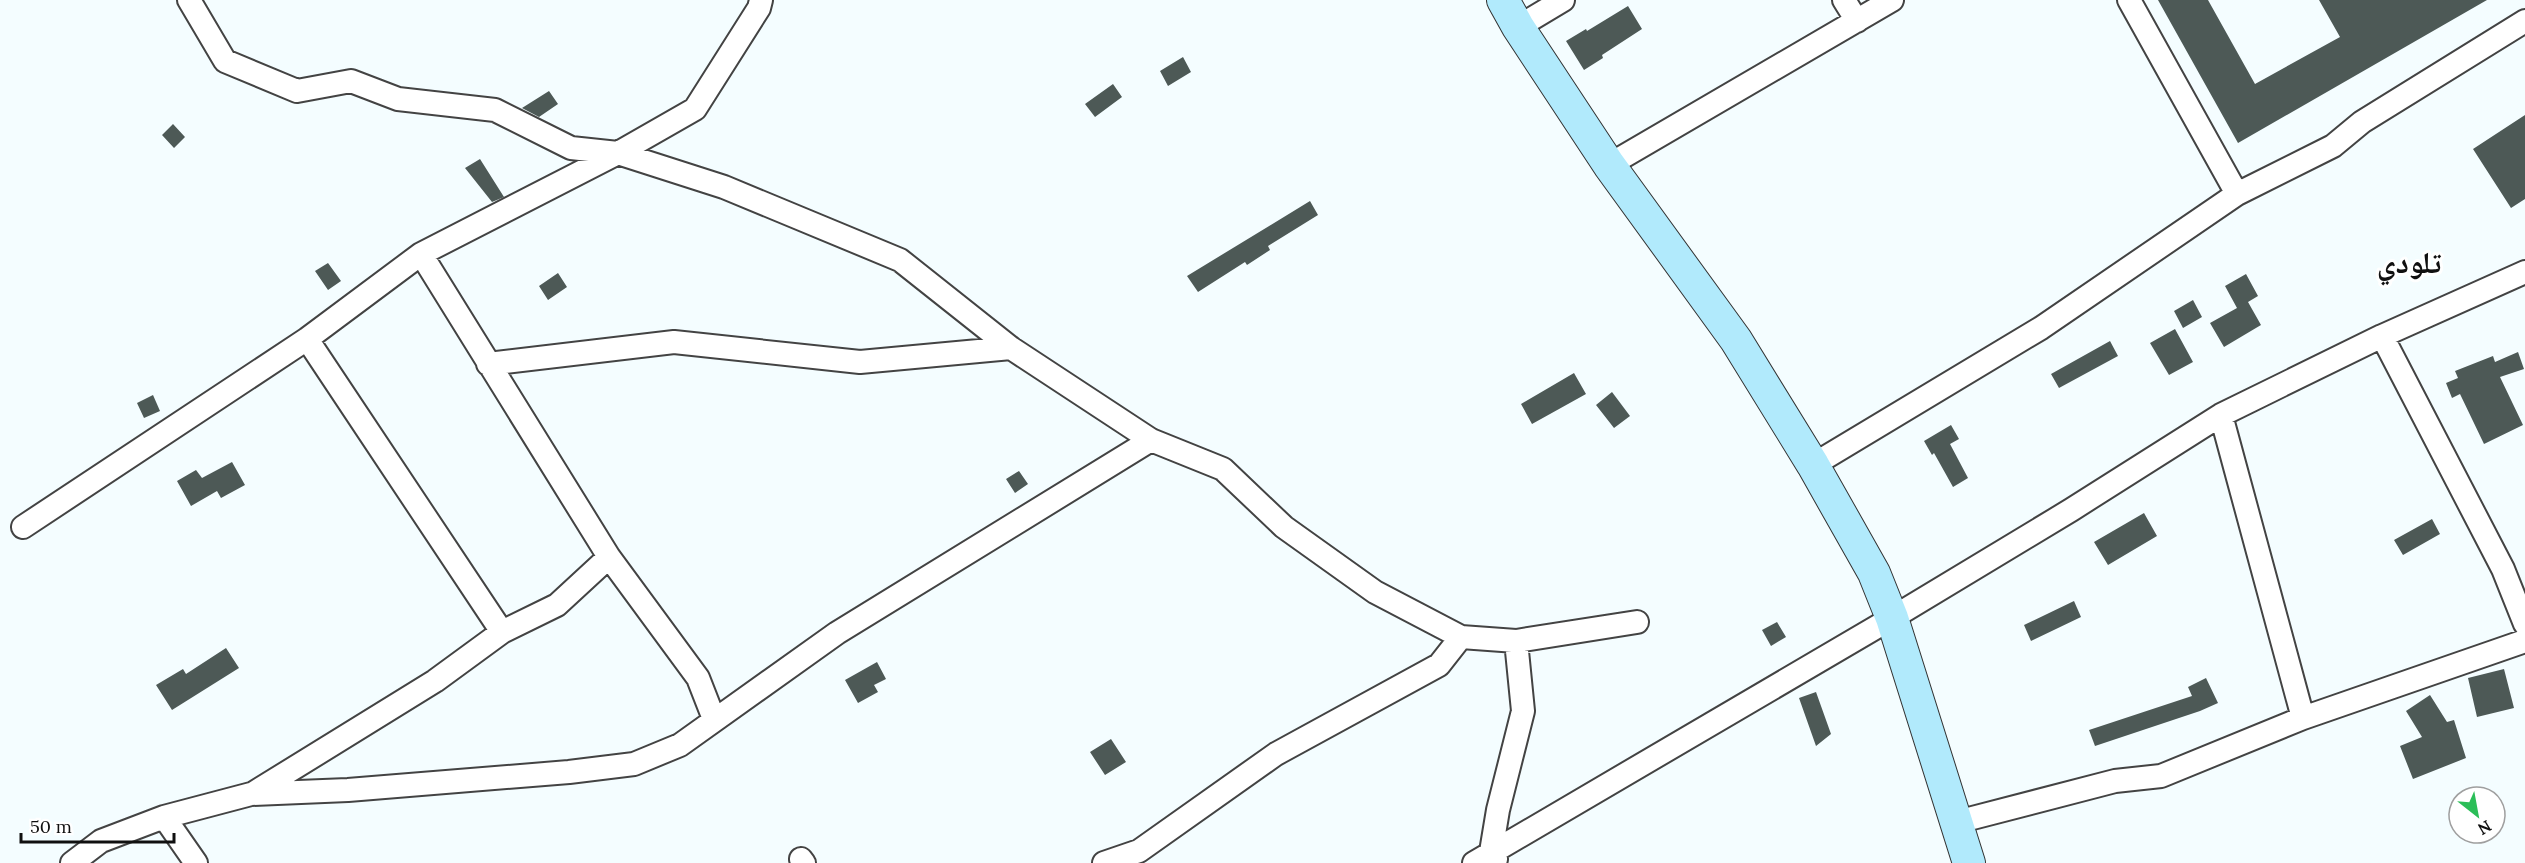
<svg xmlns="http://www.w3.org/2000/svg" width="2525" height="863" font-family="Lora,'Noto Naskh Arabic',serif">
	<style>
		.building { fill: #4d5956 }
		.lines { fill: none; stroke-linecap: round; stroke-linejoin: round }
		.street-casing { stroke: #434343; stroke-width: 26 }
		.secondary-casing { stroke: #323232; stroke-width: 34 }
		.street { stroke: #fff; stroke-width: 22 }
		.secondary { stroke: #b1eafc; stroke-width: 32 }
		.labels { text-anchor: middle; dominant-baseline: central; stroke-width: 6; stroke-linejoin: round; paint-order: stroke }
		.town-label { font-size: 30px; font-weight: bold; fill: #101010; stroke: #fff }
	</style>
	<rect width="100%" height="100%" fill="#f4fdff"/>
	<path class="building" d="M2158 0H2208L2255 84 2340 37 2319 0H2487L2238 143Z
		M1628 6 1642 29 1602 55 1603 58 1584 70 1566 41 1586 29 1587 31Z
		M1183 57 1191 72 1168 86 1160 71Z
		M1113 84 1122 97 1095 117 1085 104Z
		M549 91 558 104 539 117 522 108Z
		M2525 115V199L2511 208 2473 149Z
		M173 124 185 137 174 148 162 135Z
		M480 159 504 197 492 202 465 168Z
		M1310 201 1318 215 1268 246 1270 250 1247 265 1245 262 1198 292 1187 276Z
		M328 263 341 281 328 290 315 271Z
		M558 273 567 287 548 300 539 286Z
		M2246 274 2258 296 2248 302 2261 325 2224 347 2210 323 2237 308 2225 286Z
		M2193 300 2202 317 2183 328 2174 311Z
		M2175 329 2193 362 2169 375 2150 343Z
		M2110 341 2118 356 2059 388 2051 374Z
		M2518 352 2524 369 2500 377 2523 425 2484 444 2460 394 2452 398 2446 383 2458 378 2455 371 2493 356 2495 362Z
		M1574 373 1586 394 1532 424 1521 404Z
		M1612 392 1630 416 1614 428 1596 405Z
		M153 395 160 411 144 418 137 403Z
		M1951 425 1959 439 1950 444 1968 478 1953 487 1934 453 1932 455 1924 441Z
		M232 462 245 485 221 498 217 491 191 506 177 481 196 470 202 478Z
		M1019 471 1028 484 1015 493 1006 479Z
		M2144 513 2157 536 2108 565 2094 542Z
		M2432 519 2440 534 2403 555 2394 540Z
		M2074 601 2081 617 2031 641 2024 625Z
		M1777 622 1786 637 1771 646 1762 630Z
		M226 648 239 668 172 710 156 685 183 669 186 674Z
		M877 662 886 679 874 685 878 692 858 703 845 680Z
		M2504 669 2514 708 2477 717 2468 678Z
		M2206 678 2218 703 2200 711 2095 746 2089 730 2192 696 2188 687Z
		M1816 692 1831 734 1816 746 1799 698Z
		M2430 695 2447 722 2454 720 2466 758 2413 779 2400 746 2422 737 2406 711Z
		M1111 739 1126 762 1105 775 1090 752Z"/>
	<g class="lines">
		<g class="street-casing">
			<path id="street" d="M189 0 225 61 297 91 351 81 398 99 495 110 571 148 618 153 724 187 900 260 1011 348
				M1844 0 1857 21
				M2129 0 2237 194
				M1518 27 1563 0
				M1609 165 1892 0
				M421 254 609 557 698 678 714 719
				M2382 336 2503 569 2525 624
				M307 339 502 632
				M488 364 674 342 860 362 1011 348 1151 440 1223 469 1284 527 1375 592 1461 637 1516 641 1637 622
				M2221 415 2303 718
				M1813 465 2041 328 2237 194 2333 146 2362 122 2525 21
				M23 527 307 339 421 254 618 153 695 109 759 8 761 0
				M252 794 435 681 502 632 557 605 609 557
				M164 817 196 863
				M1957 822 2115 781 2161 776 2303 718 2525 641
				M801 859 804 863
				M1496 859 1491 852 1498 810 1523 711 1516 641
				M72 863 101 841 164 817 251 794 348 790 569 772 634 764 680 745 837 633 1151 440
				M1104 863 1139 851 1276 754 1439 665 1461 637
				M1474 863 1892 618 2071 510 2221 415 2382 336 2525 272"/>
		</g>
		<g class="secondary-casing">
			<path id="secondary" d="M1503 0 1518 27 1609 165 1736 340 1813 465 1874 573 1892 618 1969 863"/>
		</g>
		<use href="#street" class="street"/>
		<use href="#secondary" class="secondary"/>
	</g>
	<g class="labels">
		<g class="town-label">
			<text x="2409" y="262">تلودي</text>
		</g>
	</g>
	<g transform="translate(2477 815) rotate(149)"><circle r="28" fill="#ffffff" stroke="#9f9f9f" stroke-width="1.5"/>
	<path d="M0-4.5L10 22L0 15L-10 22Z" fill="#2bbe58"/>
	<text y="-9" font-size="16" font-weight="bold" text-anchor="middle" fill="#101010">N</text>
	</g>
	<path d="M21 833v9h153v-9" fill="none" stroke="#101010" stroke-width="3"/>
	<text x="30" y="833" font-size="18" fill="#101010" stroke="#ffffff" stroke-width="4.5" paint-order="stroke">50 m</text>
</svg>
